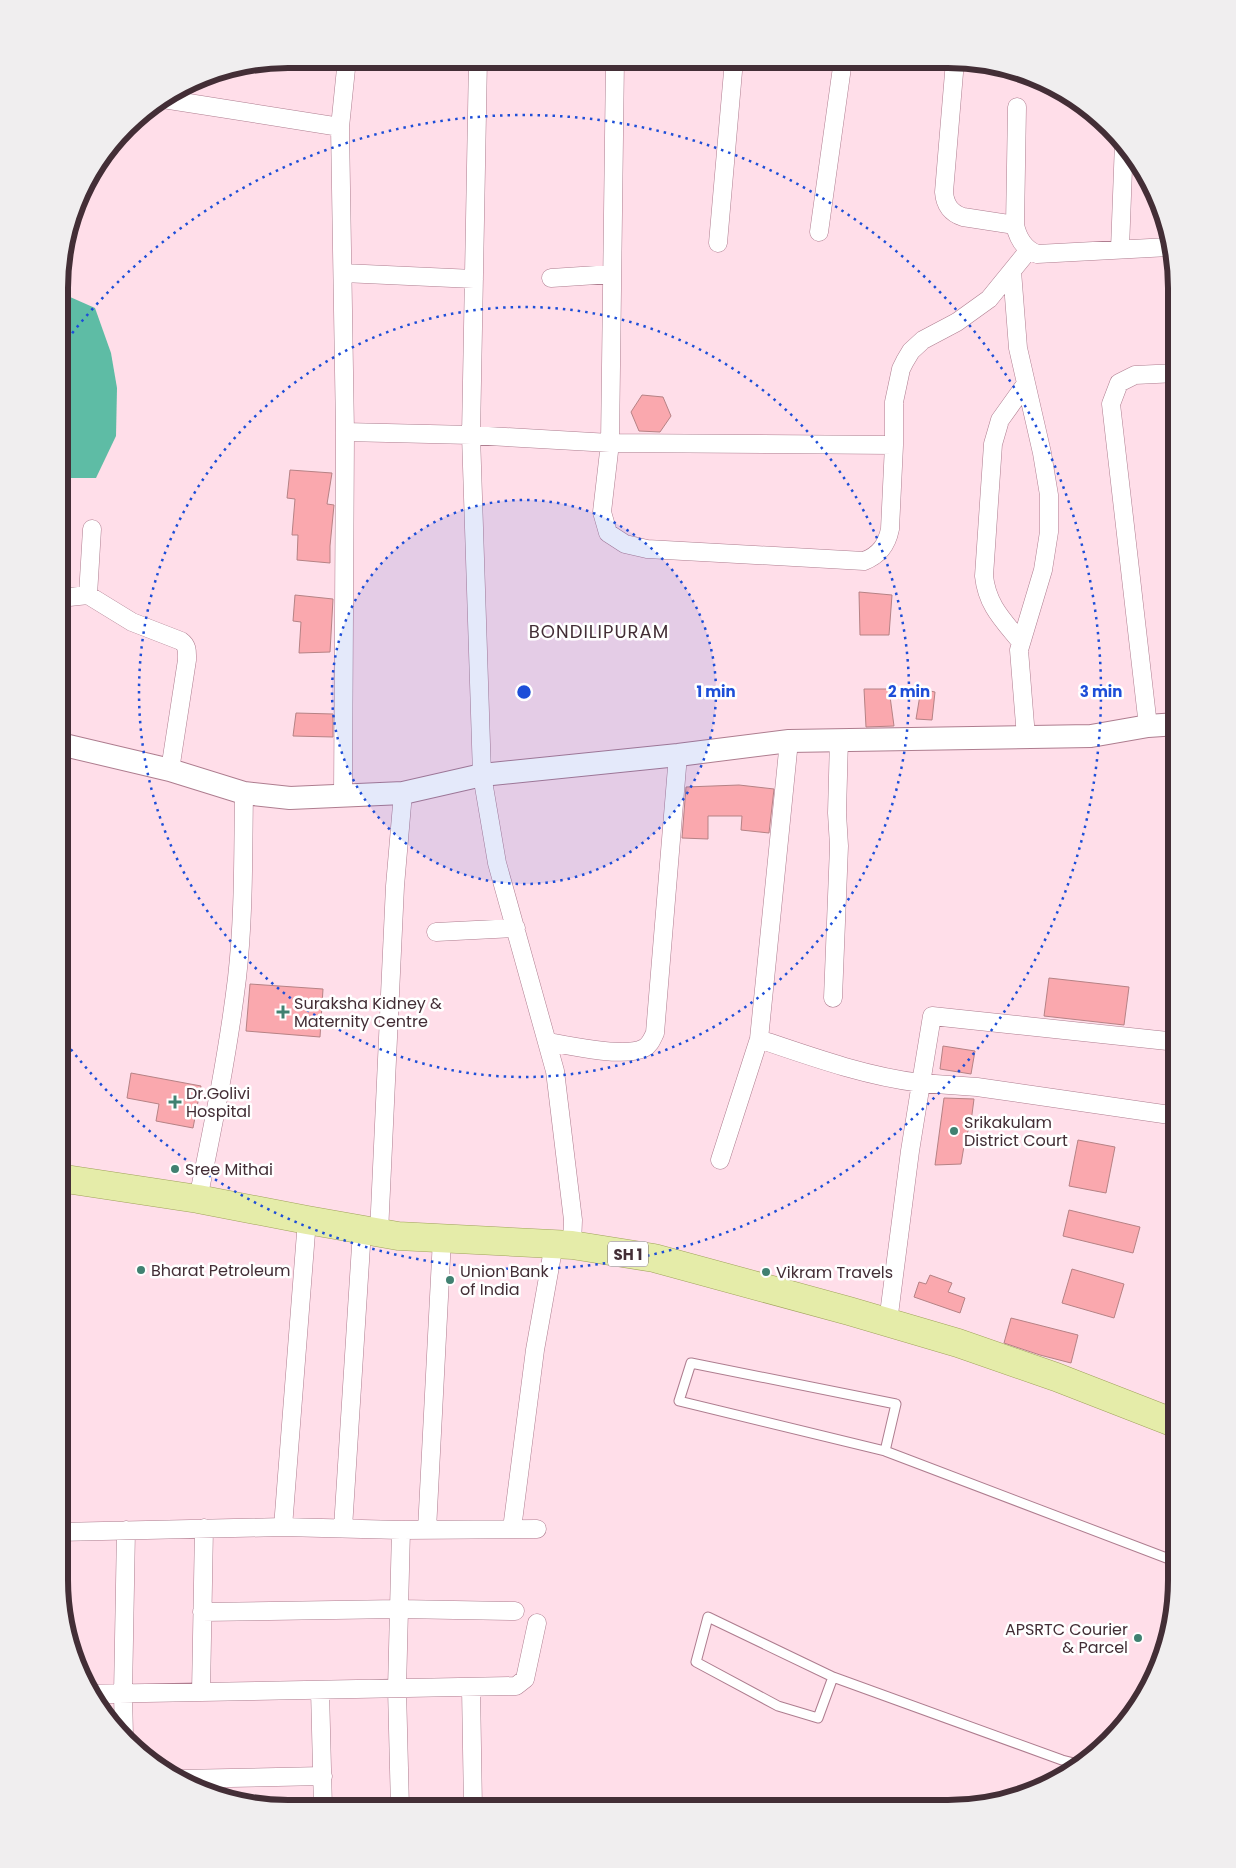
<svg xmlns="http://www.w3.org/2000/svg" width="1236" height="1868" font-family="Poppins,sans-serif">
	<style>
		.water { fill: #5ebca5 }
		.building { fill: #faa8ae; stroke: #b68285 }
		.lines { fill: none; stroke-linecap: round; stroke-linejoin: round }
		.service-casing { stroke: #ae7d8f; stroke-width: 11 }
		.minor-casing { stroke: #ae7d8f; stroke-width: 19 }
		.tertiary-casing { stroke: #ae7d8f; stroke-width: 24 }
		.primary-casing { stroke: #a1a25c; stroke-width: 29 }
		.service { stroke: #fff; stroke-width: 9 }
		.minor { stroke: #fff; stroke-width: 18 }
		.tertiary { stroke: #fff; stroke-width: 22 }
		.primary { stroke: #e5eca9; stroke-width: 28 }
		.ring { fill: none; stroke: #1d4ed8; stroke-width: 2.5; stroke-dasharray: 2.5 5 }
		.poi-dot { fill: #408171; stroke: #fff; stroke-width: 2 }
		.labels { text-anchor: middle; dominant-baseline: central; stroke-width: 5; stroke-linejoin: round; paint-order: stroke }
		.shield { fill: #fff; stroke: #7b6d72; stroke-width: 1 }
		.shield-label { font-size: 15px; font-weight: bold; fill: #432e36 }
		.poi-label { font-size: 16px; fill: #432e36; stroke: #fff; text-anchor: start }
		.neighbourhood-label { font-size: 18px; letter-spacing: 1px; fill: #432e36; stroke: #fff }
		.rim { fill: none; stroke: #432e36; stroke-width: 6 }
		.centre { fill: #1d4ed8; stroke: #fff; stroke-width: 2.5 }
		.ring-label { font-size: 15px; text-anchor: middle; font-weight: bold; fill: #1d4ed8; stroke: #fff; stroke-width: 5; stroke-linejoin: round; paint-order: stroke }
	</style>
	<rect width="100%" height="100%" fill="#ffdee9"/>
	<path class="water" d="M61 293 95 308 111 353 117 388 116 436 96 478H60Z"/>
	<path class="building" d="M642 395 663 397 671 416 660 432 639 431 631 412Z
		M290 470 332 473 327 504 334 505 330 546V563L297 560 298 535H292L295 499 287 498Z
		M859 592 892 595 889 635H860Z
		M295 595 333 599 330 652 299 653 301 622 293 621Z
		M864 689H889L894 726 866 727Z
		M921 689 935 692 932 720 916 719Z
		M296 713 333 714V737L293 736Z
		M739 785 774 789 769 833 741 830 742 816H708V839L682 838 686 787Z
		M1049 978 1129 987 1124 1025 1044 1016Z
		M250 984 323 989 320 1037 246 1031Z
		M943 1046 975 1051 971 1074 940 1069Z
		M131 1073 201 1086 193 1128 156 1121 159 1104 127 1098Z
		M944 1098 974 1099 971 1122 965 1140 961 1164 935 1165Z
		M1078 1140 1115 1147 1106 1193 1069 1186Z
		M1069 1210 1140 1227 1133 1253 1063 1236Z
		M1072 1269 1124 1284 1114 1318 1062 1303Z
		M930 1275 952 1283 948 1292 965 1298 960 1313 914 1297 919 1282 926 1284Z
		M1011 1318 1078 1335 1071 1363 1040 1355 1004 1343Z"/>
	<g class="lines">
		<g class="service-casing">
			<path id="service" d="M885 1451 896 1404 691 1363 679 1401 885 1451 1177 1562
				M833 1677 818 1718 778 1706 696 1662 708 1617 833 1677 1062 1760 1082 1765"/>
		</g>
		<g class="minor-casing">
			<path id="minor" d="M478 59 471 435 482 775 497 863 555 1071 573 1220 572 1245
				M615 60 610 443 602 512 608 533 625 544 647 549 864 561C880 555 887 544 890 529L894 445V402L901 369 905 361 911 351 923 340 957 322 989 299 1028 251
				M955 61 944 192C945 205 951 213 963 217L1015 225 1017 107
				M163 99 340 127
				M1015 225C1018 239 1024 249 1037 254L1169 247
				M819 232 843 60
				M718 243 734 60
				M1120 249 1124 142
				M1012 271 1018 348 1042 453 1049 495V532L1043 570 1019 650 1026 737
				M343 273 474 279
				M551 278 612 274
				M345 432 471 435 610 443 894 445
				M88 595 92 529
				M60 598 88 595 132 622 181 641C188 646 187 652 187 660L170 770
				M1020 641C1003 620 987 605 984 576L993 444 1000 420 1025 385
				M1148 726 1111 404 1119 383 1135 375 1177 373
				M789 741 759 1039C812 1057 865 1076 921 1083L910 1151 888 1322
				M343 797 345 432 340 127 347 59
				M436 932 516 928
				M833 998 839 846 837 813 839 739
				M549 1042C570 1046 626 1058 644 1048 650 1045 652 1039 655 1033L678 755
				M1177 1116 977 1087 921 1083 932 1016 1177 1042
				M720 1160 759 1039
				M198 1199C213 1126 228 1053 237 978 244 917 243 854 244 793
				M379 1233 395 886 403 793
				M283 1527 307 1220
				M343 1528 362 1230
				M512 1529 535 1350 554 1244
				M427 1530 442 1239
				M59 1532 283 1527 401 1530 537 1529
				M202 1612 399 1609 515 1611
				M471 1688 473 1808
				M320 1690 323 1808
				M201 1692 204 1528
				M91 1694 516 1686 525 1679 537 1623
				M124 1737 123 1694 126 1530
				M178 1779 323 1776
				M400 1808 397 1689 401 1530
				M813 1809V1808"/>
		</g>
		<g class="tertiary-casing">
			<path id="tertiary" d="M60 744 170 770 244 793 290 798 403 793 482 775 678 755 789 741 1091 736 1148 726 1177 724"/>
		</g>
		<g class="primary-casing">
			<path id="primary" d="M59 1178 198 1199 307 1220 398 1236 572 1245 654 1258 849 1311 958 1343 1056 1377 1177 1424"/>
		</g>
		<use href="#service" class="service"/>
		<use href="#minor" class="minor"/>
		<use href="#tertiary" class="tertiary"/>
		<use href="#primary" class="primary"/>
	</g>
	<circle cx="524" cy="692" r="192" fill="#1d4ed8" fill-opacity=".12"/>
	<g class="ring">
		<circle cx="524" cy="692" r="192"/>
		<circle cx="524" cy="692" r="385"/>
		<path d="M63 345A577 577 0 1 1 60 1035"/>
	</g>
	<g class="poi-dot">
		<path d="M280.5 1004.5h5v5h5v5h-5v5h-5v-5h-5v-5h5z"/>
		<path d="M172.5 1094.5h5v5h5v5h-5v5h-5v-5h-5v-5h5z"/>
		<circle cx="954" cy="1131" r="5"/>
		<circle cx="175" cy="1169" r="5"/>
		<circle cx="141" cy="1270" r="5"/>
		<circle cx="766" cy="1272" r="5"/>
		<circle cx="450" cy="1280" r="5"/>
		<circle cx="1138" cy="1638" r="5"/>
	</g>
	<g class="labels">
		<rect class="shield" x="608" y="1241.5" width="40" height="25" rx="4"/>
		<g class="shield-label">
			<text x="628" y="1254">SH 1</text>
		</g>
		<g class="poi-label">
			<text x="294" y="1003">Suraksha Kidney &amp;<tspan x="294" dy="18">Maternity Centre</tspan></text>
			<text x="186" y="1093">Dr.Golivi<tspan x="186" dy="18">Hospital</tspan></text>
			<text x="964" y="1122">Srikakulam<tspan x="964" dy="18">District Court</tspan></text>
			<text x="185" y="1169">Sree Mithai</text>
			<text x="151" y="1270">Bharat Petroleum</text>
			<text x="460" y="1271">Union Bank<tspan x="460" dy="18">of India</tspan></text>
			<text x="776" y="1272">Vikram Travels</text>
			<text x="1128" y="1629" text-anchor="end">APSRTC Courier<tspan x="1128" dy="18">&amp; Parcel</tspan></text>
		</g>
		<g class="neighbourhood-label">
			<text x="599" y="631">BONDILIPURAM</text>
		</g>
	</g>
	<path d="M0 0H1236V1868H0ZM288 68H948A220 220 0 0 1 1168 288V1580A220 220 0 0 1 948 1800H288A220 220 0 0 1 68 1580V288A220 220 0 0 1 288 68Z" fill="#f0eeef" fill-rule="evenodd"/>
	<path class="rim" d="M288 68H948A220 220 0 0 1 1168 288V1580A220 220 0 0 1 948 1800H288A220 220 0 0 1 68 1580V288A220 220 0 0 1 288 68Z"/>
	<circle cx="524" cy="692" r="8" class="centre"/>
	<g class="ring-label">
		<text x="716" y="697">1 min</text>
		<text x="909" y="697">2 min</text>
		<text x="1101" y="697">3 min</text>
	</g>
</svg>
